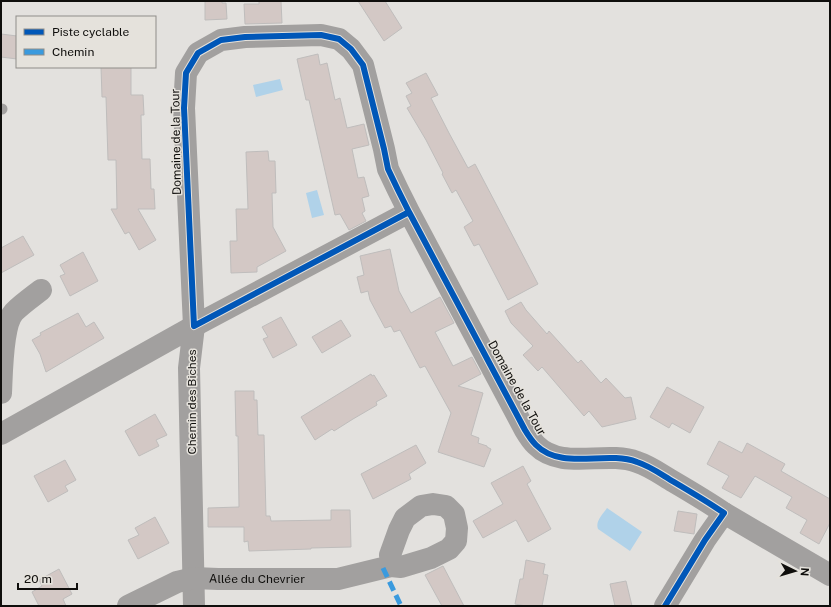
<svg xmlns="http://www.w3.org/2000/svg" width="831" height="607" font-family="'Public Sans',sans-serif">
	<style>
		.water { fill: #b0d2e9 }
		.building { fill: #d3c8c5; stroke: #bfbdbc }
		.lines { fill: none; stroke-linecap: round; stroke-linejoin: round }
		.service { stroke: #a2a09f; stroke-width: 11 }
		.minor { stroke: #a2a09f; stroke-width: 22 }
		.quiet { stroke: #3a9ade; stroke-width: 5; stroke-dasharray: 10 5; stroke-linecap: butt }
		.cycleway-casing { stroke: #e5e2dc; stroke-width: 8 }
		.cycleway { stroke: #0057b8; stroke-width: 6 }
		.labels { text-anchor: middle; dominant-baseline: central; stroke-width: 3; stroke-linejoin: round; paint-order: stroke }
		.street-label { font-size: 12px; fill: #0f0e0c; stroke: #e5e2dc }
	</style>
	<rect width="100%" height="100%" fill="#e3e1de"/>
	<path class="water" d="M280 79 283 90 256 97 253 85Z
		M317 190 324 215 312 218 306 193Z
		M607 508 642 532 630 551 598 529C595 521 603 514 607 508Z"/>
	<path class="building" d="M205 1H222V3H226L227 19 205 20Z
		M259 1H281L282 23 245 24 244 4H259Z
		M358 1H385L402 28 384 41Z
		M1 34 17 36V59L1 57Z
		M318 54 320 65 327 63 335 100 340 98 347 128 364 124 369 145 352 149 358 178 364 177 369 196 362 198 365 211 362 213 366 221 349 230 340 214 335 215 309 100H306L297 59Z
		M101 67H131V95H143L144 115H141L142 159H150L151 189H154L155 209H138L156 240 139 250 129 232 125 234 111 209H117L116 160H108L106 97H102Z
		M426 73 438 95 431 98 449 133 468 168 475 164 538 284 508 300 479 244 474 246 464 227 473 221 456 190 452 193 442 174 443 173 426 140 407 108 411 106 406 96 412 93 406 83Z
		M268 151 269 161H275L276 193H272L273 227 286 251 257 267V272L231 273 230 241H237L236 209H248L246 152Z
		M23 236 34 255 1 273V248Z
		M390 249 399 291 411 313 440 297 454 323 435 332 453 366 472 357 481 374 458 386 483 393 471 435 479 438 478 443 487 446V447L491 449 484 467 438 452 451 413 425 366 420 368 400 330 394 332 391 326 385 328 370 300 368 291 361 293 357 277 364 275 360 256Z
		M83 252 98 281 70 296 60 276 65 274 60 265Z
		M521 302 526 310 547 334 549 331 578 363 581 360 601 383 606 378 625 398 631 397 636 419 602 427 589 411 584 416 542 367 538 371 523 355 533 346 511 323 505 311Z
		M78 313 86 327 94 322 104 338 46 372 40 354 32 340 41 335 40 333Z
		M281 317 297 345 273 358 263 339 268 337 262 327Z
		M341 320 351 336 322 353 312 337Z
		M371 374 372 376 374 375 387 396 376 402 377 405 353 419 334 431 332 429 315 440 301 417Z
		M667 387 704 407 690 433 672 423 669 428 650 417Z
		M235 391H254V400H257L258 435H264L266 516H270L271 521 331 520V510H350L351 547 311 548V549L249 551 248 541 244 542V527H208V508L239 507 238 436H236Z
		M155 414 167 435 156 440 159 446 139 456 125 431Z
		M719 441 742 453 747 443 785 464 781 471 830 499V523L819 544 800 533 807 520 786 508 792 497 755 476 741 498 722 488 729 476 707 464Z
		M416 445 426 463 409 474 411 479 373 499 361 474Z
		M65 460 76 480 65 486 68 491 48 502 34 476Z
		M523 466 531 481 527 484 551 529 528 542 516 520 483 538 473 521 503 504 491 483Z
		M678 511 697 514 694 534 674 531Z
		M155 517 169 543 138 559 128 540 139 535 135 528Z
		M526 560 545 564 543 574 548 575 542 606H526L515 604 520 579H523Z
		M443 566 464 606H442L425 575Z
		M59 569 72 594 63 599 66 606H39L32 592 42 586 39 580Z
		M626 581 632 606H615L610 584Z"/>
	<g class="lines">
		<path class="service" d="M1 109H2"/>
		<g class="minor">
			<path d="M409 212 194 326 184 108 186 73 198 53 221 40 245 37 321 35 339 39 351 49 363 65 384 149 388 169 398 190 409 212 525 430C528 435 532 441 536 445 562 471 605 450 637 462 650 466 662 475 674 482 691 492 708 502 724 513L705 540 665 606"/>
			<path d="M1 393C2 374 2 325 14 312 22 304 32 297 41 290"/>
			<path d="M1 434 194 326 189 368 194 606"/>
			<path d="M724 513 830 575"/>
			<path id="s1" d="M128 606 177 582 194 578 218 579H338L391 566 401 567 431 558 449 549 456 541 457 528 454 514 446 506 433 504 421 506 405 518 399 530 390 555 391 566"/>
		</g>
		<path class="quiet" d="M383 568 401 606"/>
		<g class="cycleway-casing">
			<path id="cycleway" d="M409 212 194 326 184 108 186 73 198 53 221 40 245 37 321 35 339 39 351 49 363 65 384 149 388 169 398 190 409 212 525 430C528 435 532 441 536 445 562 471 605 450 637 462 650 466 662 475 674 482 691 492 708 502 724 513L705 540 665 606"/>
		</g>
		<use href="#cycleway" class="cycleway"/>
	</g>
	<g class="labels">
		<g class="street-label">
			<text transform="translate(176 142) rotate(-91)">Domaine de la Tour</text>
			<text transform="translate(517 388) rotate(61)">Domaine de la Tour</text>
			<text transform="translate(192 402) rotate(-90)">Chemin des Biches</text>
			<text stroke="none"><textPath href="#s1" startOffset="135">Allée du Chevrier</textPath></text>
		</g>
	</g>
	<rect width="831" height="607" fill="none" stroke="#0f0e0c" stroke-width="4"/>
	<rect x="16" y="16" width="140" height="52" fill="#e5e2dc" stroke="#8f8d89"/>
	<rect x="24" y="29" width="20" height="6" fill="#0057b8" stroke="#8f8d89"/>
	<text x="52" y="36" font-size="12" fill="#0f0e0c">Piste cyclable</text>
	<rect x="24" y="49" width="20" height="6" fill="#3a9ade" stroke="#8f8d89"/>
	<text x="52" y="56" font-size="12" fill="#0f0e0c">Chemin</text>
	<g transform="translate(795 571) rotate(95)" stroke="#e5e2dc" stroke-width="3" paint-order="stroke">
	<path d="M0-3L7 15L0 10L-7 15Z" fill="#0f0e0c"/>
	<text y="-6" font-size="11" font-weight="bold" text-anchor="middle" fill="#0f0e0c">N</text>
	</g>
	<path d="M18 583v6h59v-6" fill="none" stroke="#0f0e0c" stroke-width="2"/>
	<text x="24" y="583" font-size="12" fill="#0f0e0c" stroke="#e5e2dc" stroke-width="3" paint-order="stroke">20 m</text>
</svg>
